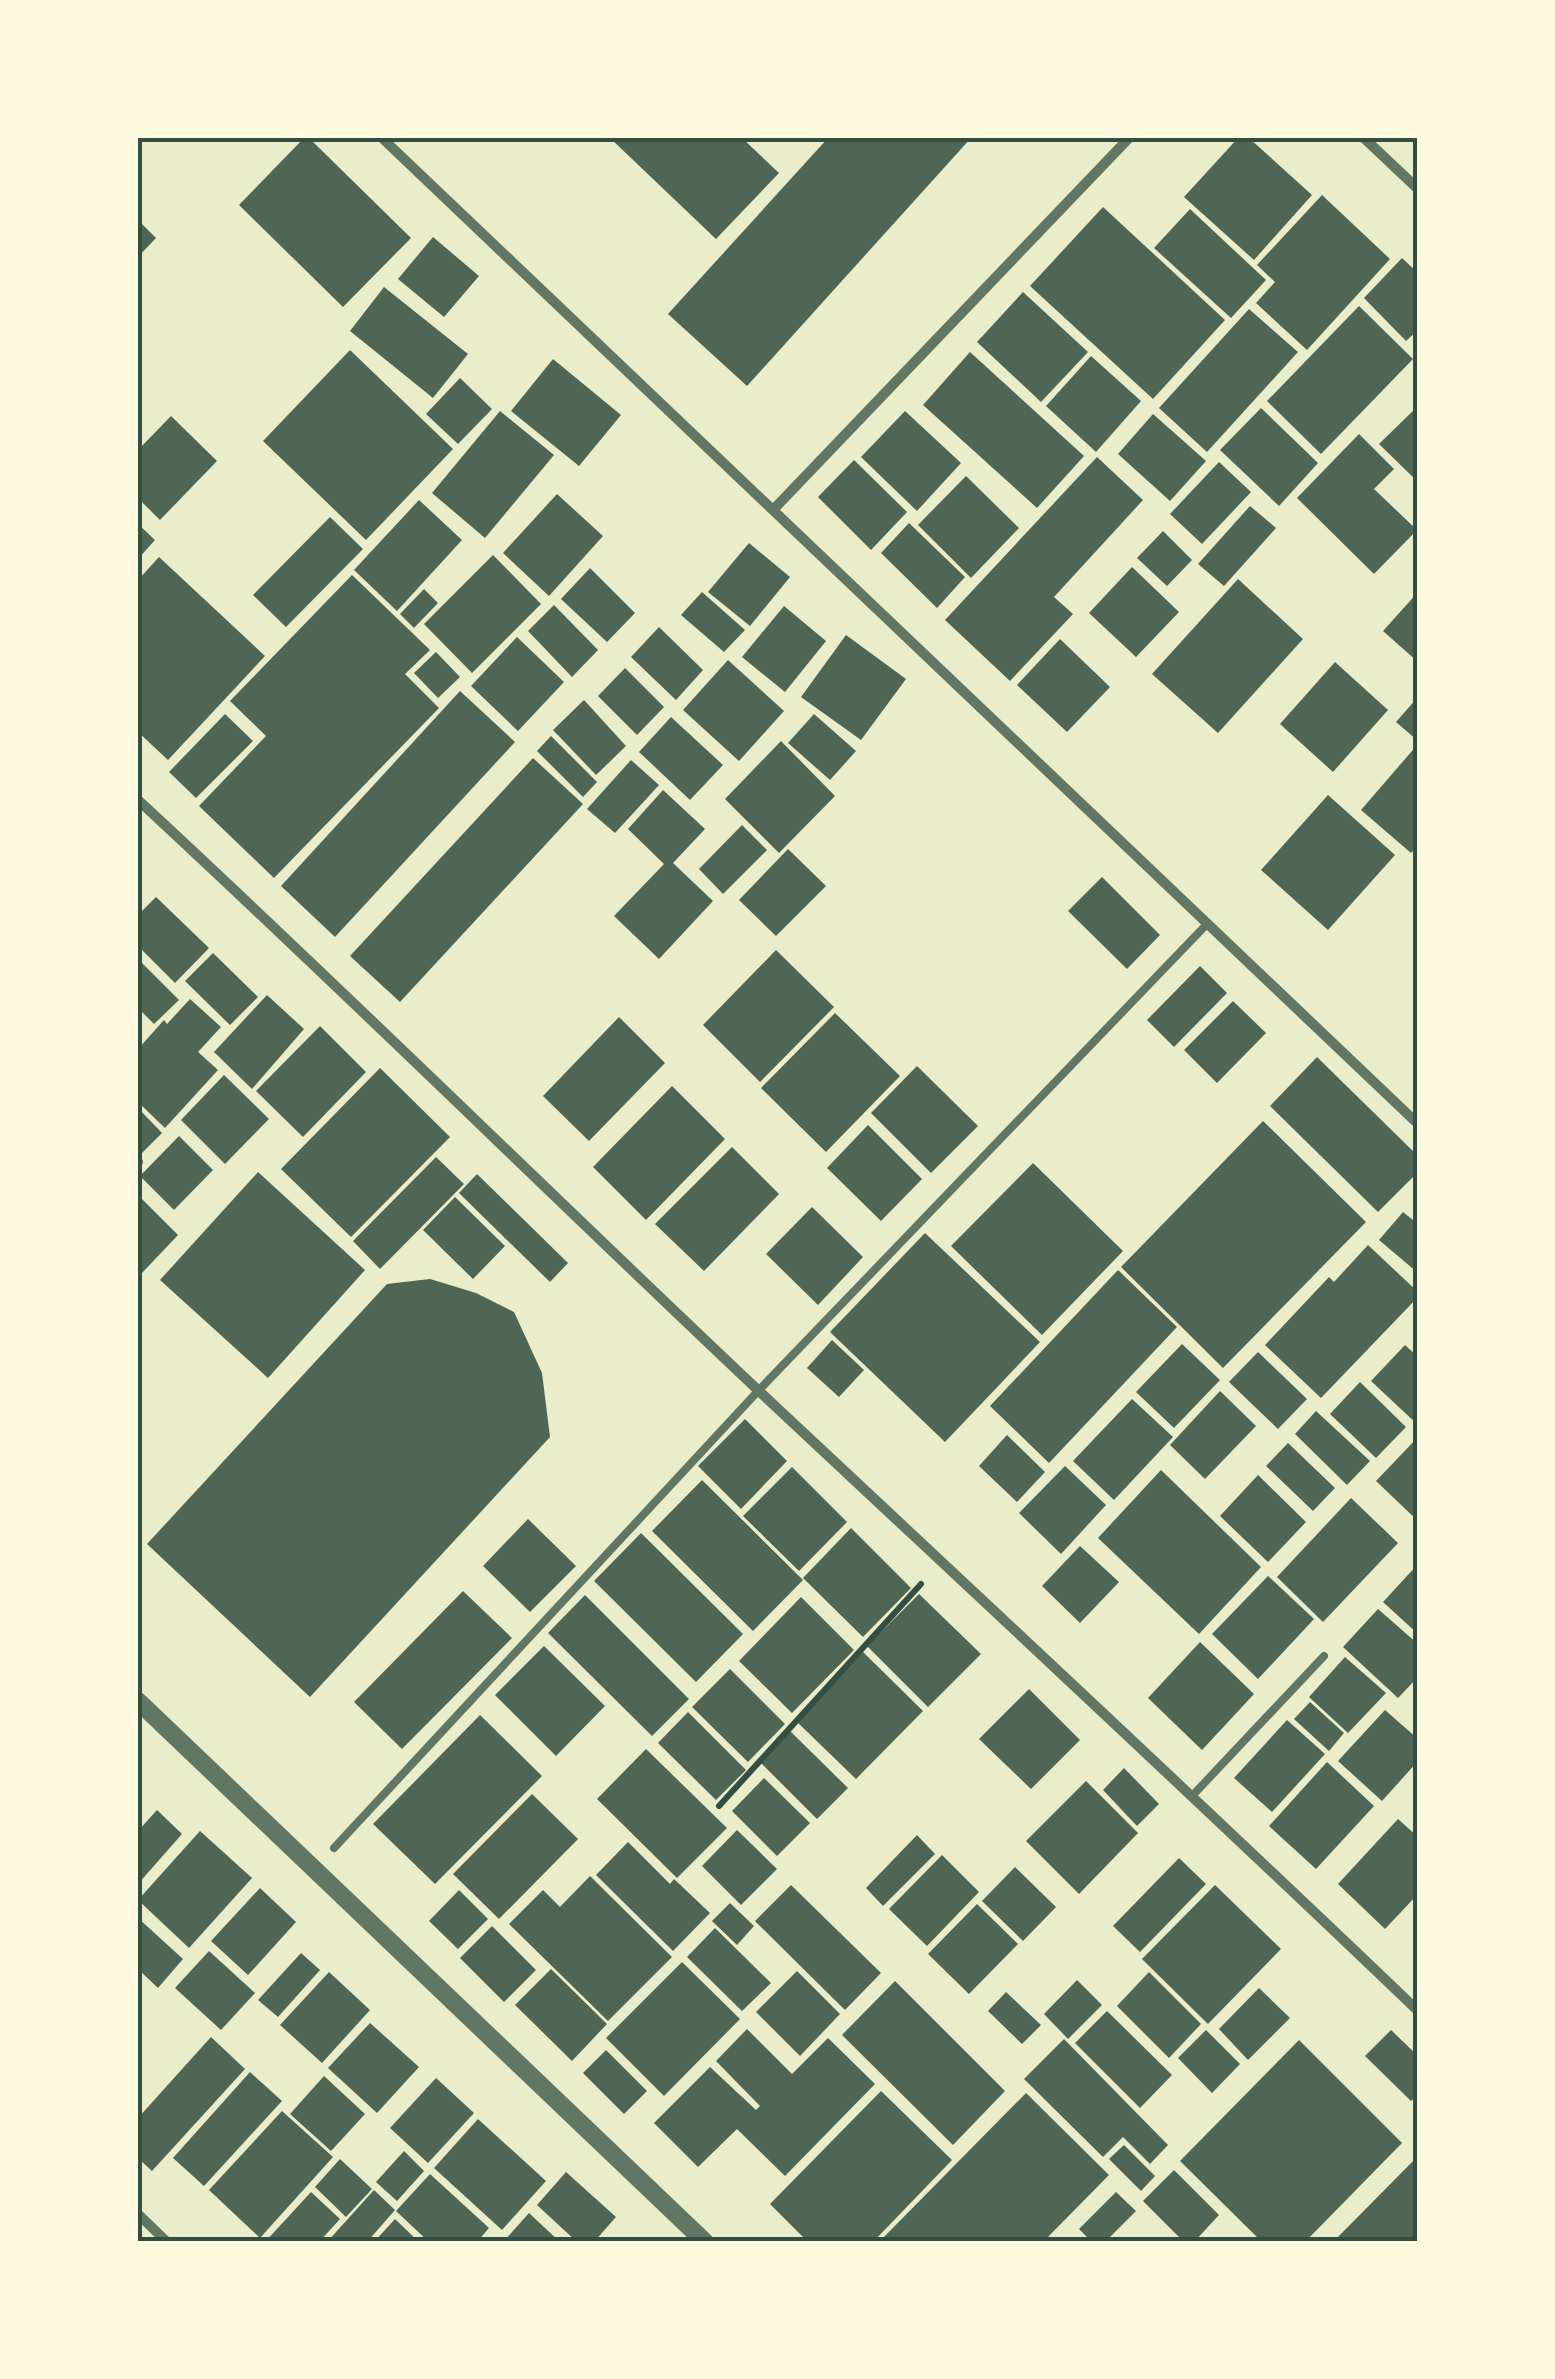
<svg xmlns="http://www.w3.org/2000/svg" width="1555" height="2379" font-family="Quicksand,sans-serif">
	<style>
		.building { fill: #4f6655 }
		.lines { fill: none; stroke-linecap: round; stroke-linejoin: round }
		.path { stroke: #344e41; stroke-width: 6 }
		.service { stroke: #617663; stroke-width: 8 }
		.minor { stroke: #617663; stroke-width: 10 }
		.tertiary { stroke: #617663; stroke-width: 18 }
		.neatline { fill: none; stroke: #344e41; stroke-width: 4 }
	</style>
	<rect width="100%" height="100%" fill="#e9edc9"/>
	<path class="building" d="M304 138H309L411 238 343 307 239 205Z
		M610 138H742L779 173 716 239Z
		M828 138H971L747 386 668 314Z
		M1238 138H1249L1312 195 1254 260 1184 197Z
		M1322 195 1390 259 1307 350 1256 303 1275 282 1257 265Z
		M1103 207 1225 320 1153 399 1030 286Z
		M1190 209 1266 280 1231 318 1154 248Z
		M138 220 156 238 138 257Z
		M433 237 479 276 444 317 398 279Z
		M1402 258 1418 273V330L1406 341 1364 298Z
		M384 287 468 354 433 398 350 331Z
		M1023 292 1088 352 1041 402 977 342Z
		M1359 306 1413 359 1321 454 1267 401Z
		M1249 309 1298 352 1207 452 1159 408Z
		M350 350 453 449 366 540 263 441Z
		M970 352 1084 456 1037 508 923 405Z
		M1091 356 1141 401 1096 452 1046 406Z
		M553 359 621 415 579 466 511 411Z
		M460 378 492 409 458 444 426 414Z
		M1418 406V482L1379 444Z
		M1261 408 1318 463 1279 506 1220 450Z
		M500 411 554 455 485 538 432 493Z
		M905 411 961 463 917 511 861 457Z
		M1153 414 1206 461 1170 501 1118 454Z
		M171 416 217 461 160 520 138 498V450Z
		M1359 434 1394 469 1374 489 1417 530 1374 574 1297 498Z
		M1097 457 1143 500 1054 597 1073 614 1010 681 945 620Z
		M854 460 907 512 871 550 818 497Z
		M1219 462 1251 492 1202 544 1170 514Z
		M966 476 1019 528 971 578 918 525Z
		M557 494 603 536 549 596 503 553Z
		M419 500 462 540 397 611 354 570Z
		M1250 506 1276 528 1224 586 1198 564Z
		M330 517 363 549 286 627 253 595Z
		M909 523 965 577 937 608 881 553Z
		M138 524 155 540 138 559Z
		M1163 531 1192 560 1167 586 1137 558Z
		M749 543 790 577 750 626 708 592Z
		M493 555 541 604 472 673 424 624Z
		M159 557 265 656 168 760 138 732V580Z
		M1132 567 1179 612 1136 657 1089 613Z
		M590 568 635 613 607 642 561 599Z
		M352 575 430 650 405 674 439 708 274 878 199 806 266 736 230 701Z
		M1238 579 1303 639 1218 733 1152 674Z
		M424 589 438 603 414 628 400 614Z
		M702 592 745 630 724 652 681 615Z
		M1418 592V662L1383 631Z
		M554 605 598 650 572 677 528 631Z
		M784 606 826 641 785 692 742 657Z
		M659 627 703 670 676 700 631 657Z
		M846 635 906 679 861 740 801 697Z
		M517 637 564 682 518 731 471 686Z
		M1060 639 1110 687 1067 732 1017 685Z
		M436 652 460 677 438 698 414 673Z
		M728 660 784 711 739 761 683 710Z
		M1335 662 1388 710 1333 772 1280 724Z
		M625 668 664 707 637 735 598 696Z
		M460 691 515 742 335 937 281 886Z
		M1418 697V741L1396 722Z
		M584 700 626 746 596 775 553 730Z
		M225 714 253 741 196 798 169 772Z
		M814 714 856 751 830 780 788 743Z
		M671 717 723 765 690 800 639 752Z
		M551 736 597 782 583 797 537 751Z
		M781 741 835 796 779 853 725 799Z
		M1418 744V845L1411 853 1361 810Z
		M533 758 583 804 400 1002 350 956Z
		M631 760 659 785 615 833 587 809Z
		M663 790 705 829 673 863 713 901 659 959 614 916 664 864 628 829Z
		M1328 795 1395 855 1328 930 1261 870Z
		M742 825 767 850 723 894 699 869Z
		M788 849 826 886 776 936 739 900Z
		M1102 877 1160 935 1127 969 1068 911Z
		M156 897 209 948 175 983 138 946V915Z
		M776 950 834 1007 760 1082 703 1025Z
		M213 953 258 997 230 1025 185 981Z
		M138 959 179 1000 154 1024 138 1008Z
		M1200 966 1227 993 1174 1047 1147 1020Z
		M267 995 304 1029 252 1089 214 1052Z
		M190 999 221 1027 198 1052 218 1070 165 1128 138 1102V1049L164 1020 167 1024Z
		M1233 1001 1266 1033 1217 1083 1184 1050Z
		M835 1013 900 1076 826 1152 761 1088Z
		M619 1017 665 1063 589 1141 543 1096Z
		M320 1026 366 1072 303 1137 256 1091Z
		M1317 1057 1418 1156V1172L1378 1212 1270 1106Z
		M917 1066 978 1126 931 1173 871 1113Z
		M380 1068 450 1137 351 1237 281 1169Z
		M224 1075 269 1119 225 1164 181 1120Z
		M672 1086 725 1139 646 1220 593 1167Z
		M138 1108 162 1133 138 1157Z
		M1263 1121 1366 1222 1223 1368 1121 1267Z
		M868 1125 922 1179 881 1221 827 1168Z
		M179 1136 213 1170 174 1210 140 1176Z
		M732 1147 779 1194 704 1271 655 1224Z
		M436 1157 464 1184 380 1269 353 1241Z
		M1033 1163 1123 1251 1042 1335 951 1246Z
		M258 1172 365 1270 268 1378 160 1280Z
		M477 1174 568 1263 550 1282 459 1193Z
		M138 1195 178 1235 142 1273 138 1268Z
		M455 1197 505 1246 473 1279 423 1230Z
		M812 1207 863 1257 818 1305 766 1254Z
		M1403 1212 1418 1224V1273L1379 1240Z
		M925 1233 1040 1342 945 1442 830 1332Z
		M1368 1245 1418 1292V1297L1321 1398 1265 1345 1329 1277 1334 1282Z
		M1118 1270 1177 1327 1049 1463 990 1406Z
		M430 1279 476 1293 514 1312 542 1373 550 1437 310 1697 147 1544 387 1284Z
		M832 1340 864 1370 839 1397 807 1368Z
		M1182 1344 1220 1380 1174 1428 1136 1392Z
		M1405 1345 1418 1357V1425L1371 1381Z
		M1258 1352 1307 1399 1278 1429 1229 1382Z
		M1360 1382 1406 1427 1376 1458 1330 1414Z
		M1220 1391 1256 1426 1205 1479 1170 1445Z
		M1132 1399 1173 1437 1114 1500 1073 1461Z
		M1316 1411 1370 1461 1347 1485 1295 1434Z
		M745 1419 787 1461 741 1509 698 1466Z
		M1007 1435 1045 1472 1017 1502 979 1466Z
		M1418 1437V1521L1376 1481Z
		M1288 1443 1335 1488 1313 1511 1266 1466Z
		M1065 1466 1106 1505 1061 1554 1019 1513Z
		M792 1467 847 1522 799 1571 743 1516Z
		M1161 1470 1261 1567 1199 1634 1098 1538Z
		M1258 1475 1306 1522 1268 1562 1220 1516Z
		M702 1480 803 1580 753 1631 652 1531Z
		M1351 1498 1398 1543 1323 1622 1277 1577Z
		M528 1519 576 1566 530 1612 483 1566Z
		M851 1528 911 1588 863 1637 803 1578Z
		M641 1533 743 1634 696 1682 594 1581Z
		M1080 1546 1119 1582 1080 1623 1042 1586Z
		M1418 1564V1634L1383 1602Z
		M1268 1576 1314 1619 1258 1679 1212 1634Z
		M463 1591 512 1638 402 1749 354 1702Z
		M919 1594 981 1654 928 1707 867 1646Z
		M585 1595 689 1699 652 1736 548 1633Z
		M801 1597 854 1650 792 1713 739 1661Z
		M1378 1609 1418 1644V1677L1398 1698 1343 1647Z
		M1200 1642 1254 1694 1202 1750 1148 1698Z
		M544 1646 605 1706 556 1756 495 1695Z
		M863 1652 923 1711 856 1779 796 1721Z
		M1345 1657 1386 1693 1348 1733 1309 1697Z
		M730 1669 785 1724 748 1762 692 1707Z
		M1029 1689 1080 1740 1031 1789 979 1739Z
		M1310 1702 1344 1733 1329 1751 1294 1719Z
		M1385 1710 1418 1739V1761L1382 1801 1338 1761Z
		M688 1712 746 1770 716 1800 658 1743Z
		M480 1715 542 1776 435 1884 373 1824Z
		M1287 1720 1325 1754 1272 1812 1234 1778Z
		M790 1731 848 1788 817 1819 759 1761Z
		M646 1749 727 1828 677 1878 597 1799Z
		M1327 1762 1374 1806 1316 1869 1269 1826Z
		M1124 1768 1159 1804 1137 1826 1103 1790Z
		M764 1778 810 1823 777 1856 732 1811Z
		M1086 1781 1138 1833 1079 1894 1026 1841Z
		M532 1794 578 1839 499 1919 453 1874Z
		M157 1810 182 1834 138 1884V1831Z
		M1398 1819 1418 1837V1894L1385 1929 1338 1884Z
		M737 1830 777 1869 741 1905 702 1866Z
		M200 1831 252 1878 189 1948 138 1900Z
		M917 1835 935 1854 883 1906 866 1888Z
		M628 1842 670 1884 674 1879 710 1913 673 1951 596 1875Z
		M942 1855 979 1892 927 1946 889 1909Z
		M1179 1858 1206 1884 1140 1952 1113 1926Z
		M1015 1867 1056 1907 1023 1941 982 1901Z
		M590 1876 672 1957 608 2021 509 1924 543 1890 560 1907Z
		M791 1885 881 1973 845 2010 755 1921Z
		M1215 1885 1281 1949 1208 2024 1142 1959Z
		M260 1888 296 1922 248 1975 211 1941Z
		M459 1890 488 1919 458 1949 429 1921Z
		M730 1903 754 1926 737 1945 712 1921Z
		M977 1904 1018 1944 969 1994 928 1954Z
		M138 1918 183 1959 158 1988 138 1969Z
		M492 1926 536 1970 504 2002 460 1958Z
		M715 1928 771 1983 742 2011 687 1957Z
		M209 1951 255 1993 221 2030 175 1988Z
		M301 1953 320 1970 278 2017 258 2000Z
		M682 1962 740 2019 664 2096 606 2038Z
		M551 1969 607 2024 572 2061 515 2005Z
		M797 1971 840 2014 800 2056 756 2012Z
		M329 1972 370 2010 322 2063 280 2025Z
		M1149 1972 1201 2024 1169 2058 1117 2006Z
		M1077 1980 1102 2005 1068 2039 1044 2014Z
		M895 1981 1005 2091 953 2145 842 2035Z
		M1259 1988 1290 2018 1248 2060 1219 2029Z
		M1006 1992 1041 2025 1022 2044 988 2011Z
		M1107 2011 1172 2075 1140 2108 1075 2043Z
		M370 2023 419 2067 377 2113 328 2068Z
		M747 2029 792 2074 828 2038 875 2084 785 2176 737 2129 698 2167 654 2123 710 2067 756 2110 760 2106 716 2061Z
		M1206 2030 1240 2064 1212 2093 1178 2058Z
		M1391 2030 1418 2056V2094L1411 2101 1365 2056Z
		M211 2037 245 2069 152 2171 138 2158V2118Z
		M1064 2039 1168 2145 1150 2164 1123 2137 1103 2157 1024 2079Z
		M1299 2040 1402 2143 1305 2242H1262L1180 2161Z
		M606 2050 647 2091 624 2114 583 2073Z
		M250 2072 282 2101 204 2186 173 2158Z
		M324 2076 365 2114 331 2151 290 2114Z
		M436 2078 474 2113 428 2163 390 2128Z
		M881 2091 952 2160 873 2242H808L770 2204Z
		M1026 2093 1109 2175 1043 2242H879Z
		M282 2111 333 2157 260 2238 209 2190Z
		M478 2119 546 2181 502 2230 434 2168Z
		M1124 2145 1155 2176 1141 2191 1109 2159Z
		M404 2151 424 2171 397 2201 376 2182Z
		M1418 2156V2242H1333Z
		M340 2159 372 2189 346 2217 315 2187Z
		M1174 2170 1219 2215 1194 2242H1184L1143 2201Z
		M566 2172 616 2217 594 2242H577L537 2205Z
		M430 2174 489 2228 477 2242H429L396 2211Z
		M374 2190 395 2210 367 2242H327Z
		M311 2192 340 2219 319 2242H265Z
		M1116 2192 1136 2211 1105 2242H1092L1079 2229Z
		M529 2213 560 2242H503Z
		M395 2219 419 2242H374Z"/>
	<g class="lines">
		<path class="path" d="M719 1806 921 1584"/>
		<path class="service" d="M138 1164 139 1162
			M1193 1795 1324 1656
			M334 1848 759 1390 1207 924"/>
		<path class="minor" d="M382 138 1418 1124
			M1364 138 1418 189
			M773 510 1129 138
			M138 800C348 994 551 1195 760 1392 980 1598 1200 1802 1418 2011
			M138 2214 167 2242"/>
		<path class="tertiary" d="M138 1701 705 2242"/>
	</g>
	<rect width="1555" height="2379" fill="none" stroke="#fefae0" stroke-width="280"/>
	<rect x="140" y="140" width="1275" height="2099" class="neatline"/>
</svg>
